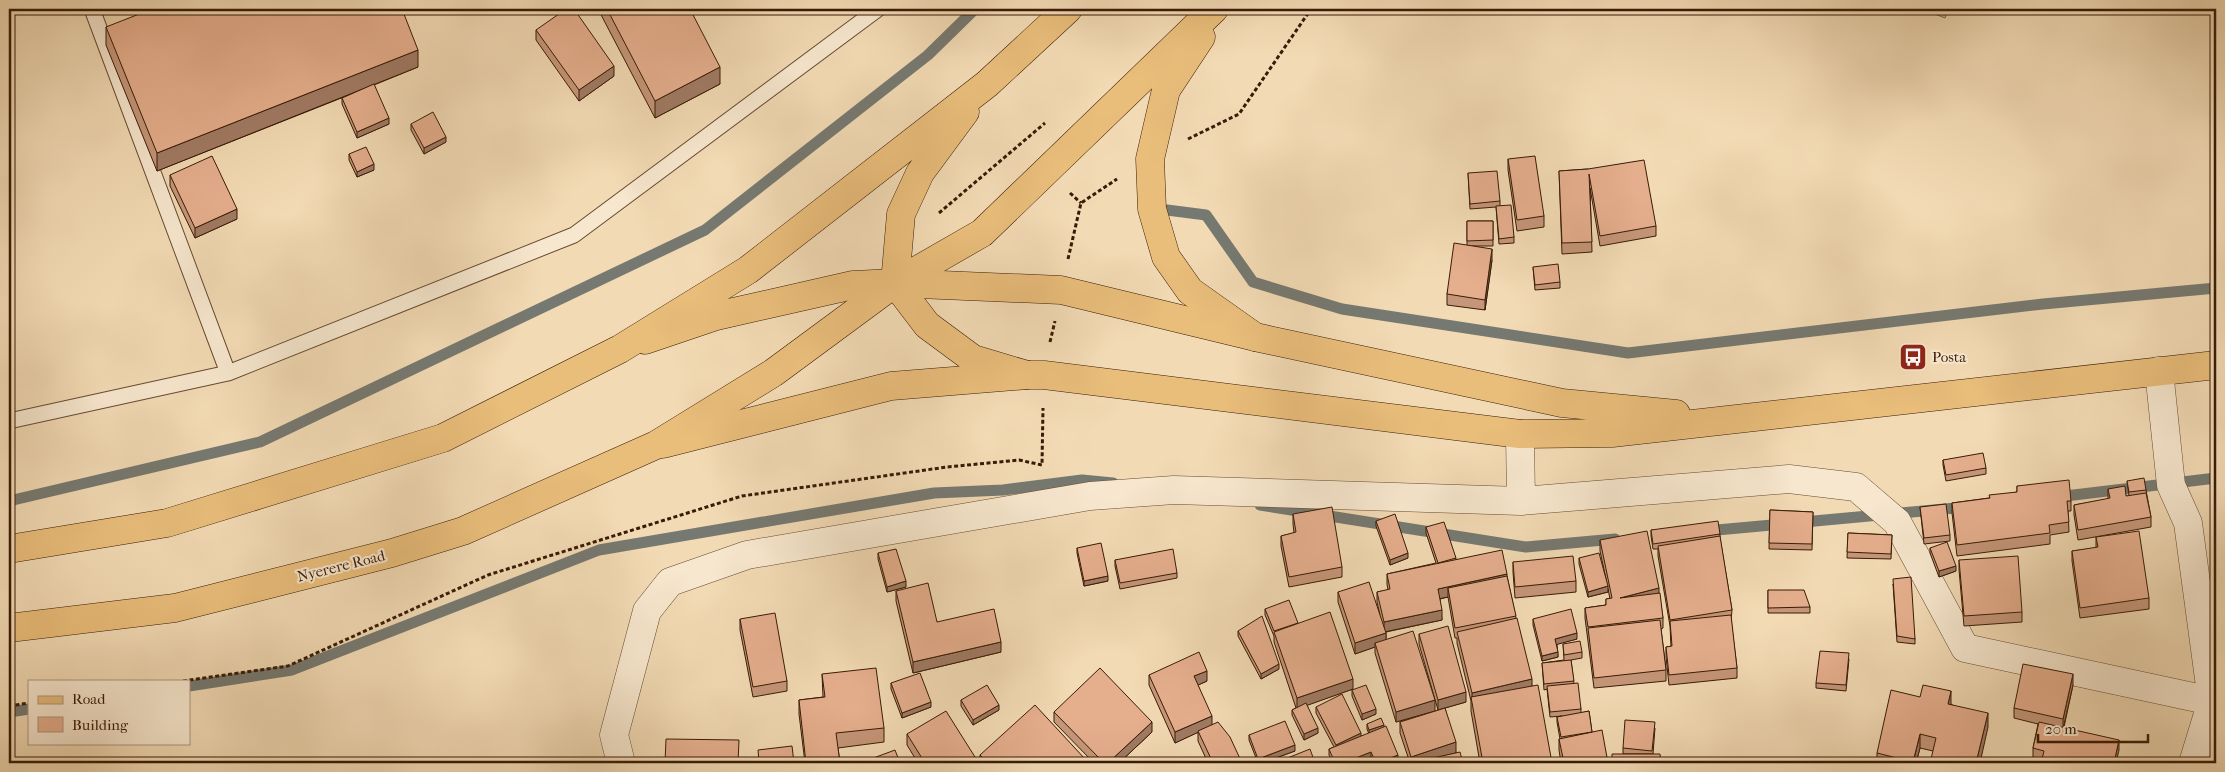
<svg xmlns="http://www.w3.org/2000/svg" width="2225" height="772" font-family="'IM FELL French Canon',serif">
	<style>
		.pitch { fill: #b4c192; stroke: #766e4c }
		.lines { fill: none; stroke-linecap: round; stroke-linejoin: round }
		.stream { stroke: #767971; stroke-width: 11 }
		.lane-casing { stroke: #664b32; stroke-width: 17 }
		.street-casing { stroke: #664b32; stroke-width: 29 }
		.primary-casing { stroke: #381b06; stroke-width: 29 }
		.highway-casing { stroke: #381b06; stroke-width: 29 }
		.path { stroke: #381b06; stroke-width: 3; stroke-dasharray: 4 2.5; stroke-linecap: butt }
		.lane { stroke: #f7e7ce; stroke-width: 15 }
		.street { stroke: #f7e7ce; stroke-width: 28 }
		.primary { stroke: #e9bd7a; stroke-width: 28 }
		.highway { stroke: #e9bd7a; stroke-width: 28 }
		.wall { fill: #c59679; stroke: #381b06 }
		.shaded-wall { fill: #a07a63; stroke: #381b06 }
		.building { fill: #e5ae8d; stroke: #381b06 }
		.labels { text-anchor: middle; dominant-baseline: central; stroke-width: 4; stroke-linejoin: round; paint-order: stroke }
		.poi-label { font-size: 15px; fill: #381b06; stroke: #f7e7ce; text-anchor: start }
		.street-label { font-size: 15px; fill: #381b06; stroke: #f7e7ce }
	</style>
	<rect width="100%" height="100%" fill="#f2dab4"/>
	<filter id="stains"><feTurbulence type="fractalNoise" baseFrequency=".004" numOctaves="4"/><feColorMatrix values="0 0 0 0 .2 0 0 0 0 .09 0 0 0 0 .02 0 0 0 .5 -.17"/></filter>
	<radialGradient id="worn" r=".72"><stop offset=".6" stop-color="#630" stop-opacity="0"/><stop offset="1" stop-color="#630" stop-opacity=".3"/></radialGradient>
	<path class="pitch" d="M1922 9H1949L1945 18Z"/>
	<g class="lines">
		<path class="stream" d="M1167 210 1206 215 1253 282 1342 309 1628 353 2043 304 2216 288
			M2057 497 2216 478
			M9 501 260 442 705 230 928 55 975 9
			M1260 505 1526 547 1615 539
			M1706 531 1966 507
			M189 686 292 670 599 550 934 493 1003 490 1082 480 1113 483
			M9 712 29 709"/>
		<g class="lane-casing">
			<path id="lane" d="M92 9 228 373
				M9 421 228 373 574 235 878 9"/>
		</g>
		<g class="street-casing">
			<path id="street" d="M2159 371 2171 485 2188 523 2212 701 2193 763
				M1520 434 1521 501
				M621 763 614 735 647 611 670 582 747 555 1090 496 1174 490 1521 501 1789 479 1856 487 1897 522 1965 648 2216 702"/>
		</g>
		<g class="primary-casing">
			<path id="primary" d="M645 340 716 316 853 285 895 283 1061 290 1255 337 1562 403 1676 414
				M663 444 891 386 1027 375H1044L1520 434 1612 433 2216 365"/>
		</g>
		<g class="highway-casing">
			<path id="highway" d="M1201 37 1166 90 1150 159 1152 209 1166 257 1190 291 1255 337
				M965 112 920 173 901 214 895 283 927 325 973 359 1027 375
				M9 549 167 523 443 438 620 349 748 270 987 84 1068 9
				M9 628 175 608 392 553 463 531 656 445 773 373 895 283 982 233 1214 9"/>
		</g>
		<path class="path" d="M1188 139 1239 114 1311 9
			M1070 193 1081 203
			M939 213 1045 123
			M1068 259 1081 203 1117 179
			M1050 342 1055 321
			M183 681 288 666 488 575 742 496 947 467 1019 460 1042 465 1043 408
			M9 706 29 703"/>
		<use href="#lane" class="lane"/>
		<use href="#street" class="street"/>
		<use href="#primary" class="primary"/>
		<use href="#highway" class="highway"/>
	</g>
	<path class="wall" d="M598 9H690L720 84 655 118Z
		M106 27 418 67 374 85 389 124 357 138 342 104V98L354 93 157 171 106 45Z
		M536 30 614 76 579 101 536 40Z
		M411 124 446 142 424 154 411 130Z
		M349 154 374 170 357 177 349 160Z
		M1508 159 1544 216V227L1517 231 1508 170Z
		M1588 169 1656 226V236L1600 246 1590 188 1592 252 1562 254 1559 171Z
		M1468 173 1500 201V206L1514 237V243L1499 244 1496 207 1470 209Z
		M170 175 237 219 195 238 170 186Z
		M1467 221H1493V246H1472L1492 260 1485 310 1447 305V294L1467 245Z
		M1533 267 1560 282V288L1535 290Z
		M1943 460 1986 468V474L1946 481 1943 465Z
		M2127 481 2146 490 2151 517V527L2078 540 2074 515V505L2108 499V489L2126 496H2129Z
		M2017 486 2071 501V511H2068L2069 532 2050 535V544L1957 556 1952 513V503L1989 498 2017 492Z
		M1920 507 1950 535V541L1924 544Z
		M1770 510 1813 512 1812 550 1769 549Z
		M1293 514 1342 567V577L1289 587 1281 546V536L1294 533 1293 524Z
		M1376 521 1408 558 1390 565 1376 526Z
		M1426 527 1456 559 1507 576 1516 618 1532 686 1552 763H1480L1471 711V701L1457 643V638H1455L1448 597 1440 599 1442 620 1386 632V639L1435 711 1396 722 1375 653V647L1355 654 1338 602V592L1380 615 1377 602V592L1388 590 1387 584V574L1436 563 1426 533Z
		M1651 530 1720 534V538L1732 610 1731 620 1737 668V678L1669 685 1666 657V647H1671L1670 626 1658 556V549H1653L1651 536Z
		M1848 533 1892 535 1891 559 1847 558Z
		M2096 537 2149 598V609L2080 618 2072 561V551L2096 548Z
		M1600 540 1659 593 1663 618V628L1661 629 1666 670V681L1594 688 1585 618V608L1606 605V599H1610L1608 589V592L1588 597 1579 564V558L1606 579 1600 551Z
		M1077 548 1108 581 1084 586 1077 553Z
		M1930 548 1956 571 1939 577 1930 553Z
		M878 553 906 587 887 592 878 559Z
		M1115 560 1177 573V578L1120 589 1115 566Z
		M1959 560 2022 612V622L1964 626 1959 570Z
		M1513 562 1576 581V592L1515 598 1513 572Z
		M1893 584 1915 639V644L1897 642Z
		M1768 590 1810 607V613H1768Z
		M2216 590V623H2215L2211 596V591Z
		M896 591 937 622 1001 652 913 673 896 601Z
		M1265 609 1298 623 1353 689 1307 705 1318 733 1304 740 1292 715V710L1296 708 1274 642V636L1265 615Z
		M740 619 787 681V691L753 697 740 630Z
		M1533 619 1577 639 1557 644 1558 657 1542 661 1533 625Z
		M1238 631 1279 669 1261 679 1238 636Z
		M1419 634 1466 702 1445 708 1456 753 1463 763H1410L1400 733V722L1438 710 1419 644Z
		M1563 644 1582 652V658L1571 660 1574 684 1581 709V713L1589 711 1592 732 1608 763H1561L1559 750V739H1560L1557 722V717L1562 716 1550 717 1547 689 1544 690 1542 663 1564 660Z
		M1849 659 1846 691 1816 688V683Z
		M822 674 884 728V742L838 748 840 763H805L799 714V700L823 697Z
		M1149 675 1207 681 1198 685 1212 725 1242 763H1208L1198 741V732L1175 743 1149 685Z
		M891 683 931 707 902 718 891 689Z
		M2073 685 2064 727 2119 750 2042 761 2033 759V748L2038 724 2014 718V708Z
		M1352 690 1376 714 1362 720 1352 696Z
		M961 700 999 710 973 725 961 706Z
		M1951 704 1988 727 1933 751 1920 748 1916 763H1877V753Z
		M1316 707 1361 736 1369 734 1367 729V724L1384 728 1398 761 1374 763 1371 757 1356 763H1332L1329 755V749L1334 747 1316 713Z
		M2216 711V731L2213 730V724Z
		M1054 712 1152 732 1119 763H1094L1054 722Z
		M1655 728 1653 754H1623V748Z
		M907 734 975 763H918L907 745Z
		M1249 735 1295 751 1262 763H1258L1249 740Z
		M980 755 1086 763H980Z"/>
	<path class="shaded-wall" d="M418 50V67L157 171V153Z
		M614 66V76L579 101V90Z
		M720 67V84L655 118V101Z
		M389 118V124L357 138V132Z
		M446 137V142L424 154V148Z
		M374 164V170L357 177V172Z
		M237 209V219L195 238V228Z
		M1492 249V260L1485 310V300Z
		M1408 553V558L1390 565V560Z
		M1956 566V571L1939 577V571Z
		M1507 574V585L1448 588V597L1438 599V589Z
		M1108 576V581L1084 586V581Z
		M906 581V587L887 592V587Z
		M1608 586V592L1588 597V592Z
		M1659 588V599L1620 598Z
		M1442 610V620L1384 632V622Z
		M1386 633V644L1375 643V647L1355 654V643Z
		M1577 633V639L1555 645V639Z
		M1001 642V652L913 673V662Z
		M1558 652V657L1542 661V656Z
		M1279 664V669L1261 679V674Z
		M1207 671V681L1194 687V676Z
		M2073 674V685L2063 729V719Z
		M1353 679V689L1297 709V698Z
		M1532 679V689L1472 700V693Z
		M1951 691V706L1948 704Z
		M1466 692V702L1438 710V700Z
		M1435 700V711L1396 722V712Z
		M931 702V707L902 718V713Z
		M999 705V710L973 725V720Z
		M1376 709V714L1362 720V714Z
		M1988 713V727L1980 763H1976Z
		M1212 716V726L1175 743V732Z
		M1152 722V732L1119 763H1108Z
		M1384 725V731L1369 736V730Z
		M1318 728V733L1304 740V734Z
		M1361 733V738L1336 751V745Z
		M1920 734V748L1916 763H1913Z
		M2119 740V750L2116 763H2114Z
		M1456 742V753L1415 763H1411V757Z
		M1295 745V751L1262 763H1258V759Z
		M1371 752V757L1356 763H1343Z
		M1398 755V761L1391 763H1378Z
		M975 757V763H965Z"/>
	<path class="building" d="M152 9H402L418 50 157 153 106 27Z
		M566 9H574L614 66 579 90 536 30Z
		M607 9H690L720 67 655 101Z
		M374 84 389 118 357 132 342 98Z
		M433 112 446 137 424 148 411 124Z
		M366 147 374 164 357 172 349 154Z
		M212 156 237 209 195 228 170 175Z
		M1535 156 1544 216 1517 220 1508 159Z
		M1644 160 1656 226 1600 236 1589 174 1592 242 1562 243 1559 171 1588 169Z
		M1497 171 1500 201 1470 204 1468 173Z
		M1511 205 1514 237 1499 239 1496 206Z
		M1467 221H1493V240L1467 241Z
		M1454 243 1492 249 1485 300 1447 294Z
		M1558 264 1560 282 1535 285 1533 267Z
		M1983 453 1986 468 1946 475 1943 460Z
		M2144 478 2146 490 2129 492 2127 481Z
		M2069 480 2071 501H2067L2069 522 2049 525 2050 533 1957 545 1952 503 1990 498 1989 495 2017 492V486Z
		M2125 486 2126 496 2146 493 2151 517 2078 530 2074 505 2110 498 2108 489Z
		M1946 504 1950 535 1924 538 1920 507Z
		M1332 507 1342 567 1289 577 1281 536 1296 532 1293 514Z
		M1770 510 1813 512 1812 544 1769 543Z
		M1395 514 1408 553 1390 560 1376 521Z
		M1718 521 1720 534 1653 544 1651 530Z
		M1444 522 1456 558 1438 563 1426 527Z
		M1647 531 1659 588 1620 598 1660 593 1663 618 1588 627 1585 608 1606 605V599L1612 598 1600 540Z
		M2139 531 2149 598 2080 608 2072 551 2098 547 2096 537Z
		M1848 533 1892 535 1891 554 1847 552Z
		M1720 536 1732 610 1670 620 1658 546Z
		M1947 542 1956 566 1939 571 1930 548Z
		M1101 543 1108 576 1084 581 1077 548Z
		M896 549 906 581 887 587 878 553Z
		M1173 549 1177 573 1120 583 1115 560Z
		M1502 550 1507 574 1438 589 1442 610 1384 622 1377 592 1390 589 1387 574Z
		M1599 553 1608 586 1588 592 1579 558Z
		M1573 556 1576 581 1515 587 1513 562Z
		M2018 556 2022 612 1964 616 1959 560Z
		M1507 576 1516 616 1455 628 1448 588Z
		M1911 577 1915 639 1897 636 1893 579Z
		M1369 582 1386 633 1355 643 1338 592Z
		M928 583 937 622 994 609 1001 642 913 662 896 591Z
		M1768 590H1804L1810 607 1768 608Z
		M2216 590V617L2215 618 2211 591Z
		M1289 600 1298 623 1274 631 1265 609Z
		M1571 609 1577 633 1555 639 1558 652 1542 656 1533 619Z
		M1330 612 1353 679 1297 698 1274 632Z
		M775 613 787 681 753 687 740 619Z
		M1731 615 1737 668 1669 675 1666 647 1672 646 1670 621Z
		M1262 616 1279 664 1261 674 1238 631Z
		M1517 618 1532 679 1472 693 1457 632Z
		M1660 620 1666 670 1594 678 1588 628Z
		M1448 626 1466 692 1438 700 1419 634Z
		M1413 631 1435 700 1396 712 1375 643Z
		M1580 641 1582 652 1564 655 1563 644Z
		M1820 651 1849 653 1846 685 1816 683Z
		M1199 652 1207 671 1194 676 1212 716 1175 732 1149 675Z
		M1571 660 1574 681 1544 684 1542 663Z
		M2023 664 2073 674 2063 719 2014 708Z
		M876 668 884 728 836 733 840 763H806L799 700 825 697 822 674Z
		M1100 668 1152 722 1108 763H1104L1054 712Z
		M920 673 931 702 902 713 891 683Z
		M1578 683 1581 709 1550 712 1547 686Z
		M987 685 999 705 973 720 961 700Z
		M1366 685 1376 709 1362 714 1352 690Z
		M1538 685 1552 763H1483L1471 697Z
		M1923 685 1951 691 1948 704 1988 713 1976 763H1930L1936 738 1920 734 1913 762 1877 753 1891 690 1920 697Z
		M1342 694 1361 733 1336 745 1316 707Z
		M1306 703 1318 728 1304 734 1292 710Z
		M1035 705 1086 760 1082 763H988L980 755Z
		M1445 708 1456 742 1411 757 1400 722Z
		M946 711 975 757 965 763H925L907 734Z
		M1589 711 1592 732 1561 737 1557 717Z
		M2216 711V725L2213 724Z
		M1381 718 1384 725 1369 730 1367 724Z
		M1625 720 1655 722 1652 751 1623 748Z
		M1285 721 1295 745 1258 759 1249 735Z
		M1218 722 1230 737 1242 763H1213L1198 731Z
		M2039 722 2119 740 2114 763H2041L2044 751 2033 748Z
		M1386 726 1398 755 1380 762 1376 763 1371 752 1343 763H1335L1329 749Z
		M1602 730 1608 763H1564L1559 739Z
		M666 739 739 740 738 763H665Z
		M792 746 794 763H759L758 750Z
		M1310 749 1315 763H1275Z
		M895 750 900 763H860Z
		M1460 752 1463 763H1416L1415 762Z
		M1612 754H1660L1661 763H1612Z
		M1393 761V763H1372Z"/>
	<defs>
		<g id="bus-square" transform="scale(1.4375)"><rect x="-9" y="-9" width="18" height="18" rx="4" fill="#8f2418" stroke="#f7e7ce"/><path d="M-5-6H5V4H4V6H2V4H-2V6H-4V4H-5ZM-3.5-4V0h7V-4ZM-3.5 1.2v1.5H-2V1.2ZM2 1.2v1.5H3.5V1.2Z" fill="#fff"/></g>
	</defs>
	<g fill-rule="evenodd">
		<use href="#bus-square" x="1913" y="357"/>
	</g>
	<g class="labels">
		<g class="poi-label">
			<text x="1932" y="357">Posta</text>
		</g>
		<g class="street-label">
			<text transform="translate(341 566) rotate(-14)">Nyerere Road</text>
		</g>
	</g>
	<rect width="2225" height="772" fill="none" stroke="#f2dab4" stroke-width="30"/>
	<rect x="10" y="10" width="2205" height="752" fill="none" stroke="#381b06" stroke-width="2.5"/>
	<rect x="15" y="15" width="2195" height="742" fill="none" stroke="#381b06"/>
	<rect x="28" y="680" width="162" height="65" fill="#f7e7ce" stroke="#ab957e"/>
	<rect x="38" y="696" width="25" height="8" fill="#e9bd7a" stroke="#ab957e"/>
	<text x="72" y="704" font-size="15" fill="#381b06">Road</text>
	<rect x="38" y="717" width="25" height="15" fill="#e5ae8d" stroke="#ab957e"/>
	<text x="72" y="730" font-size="15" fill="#381b06">Building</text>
	<path d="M2038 734v8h110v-8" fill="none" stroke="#381b06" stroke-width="2.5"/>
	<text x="2045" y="734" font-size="15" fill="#381b06" stroke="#f7e7ce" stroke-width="4" paint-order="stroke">20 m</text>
	<rect width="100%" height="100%" filter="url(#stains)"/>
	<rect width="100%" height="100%" fill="url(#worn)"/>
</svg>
